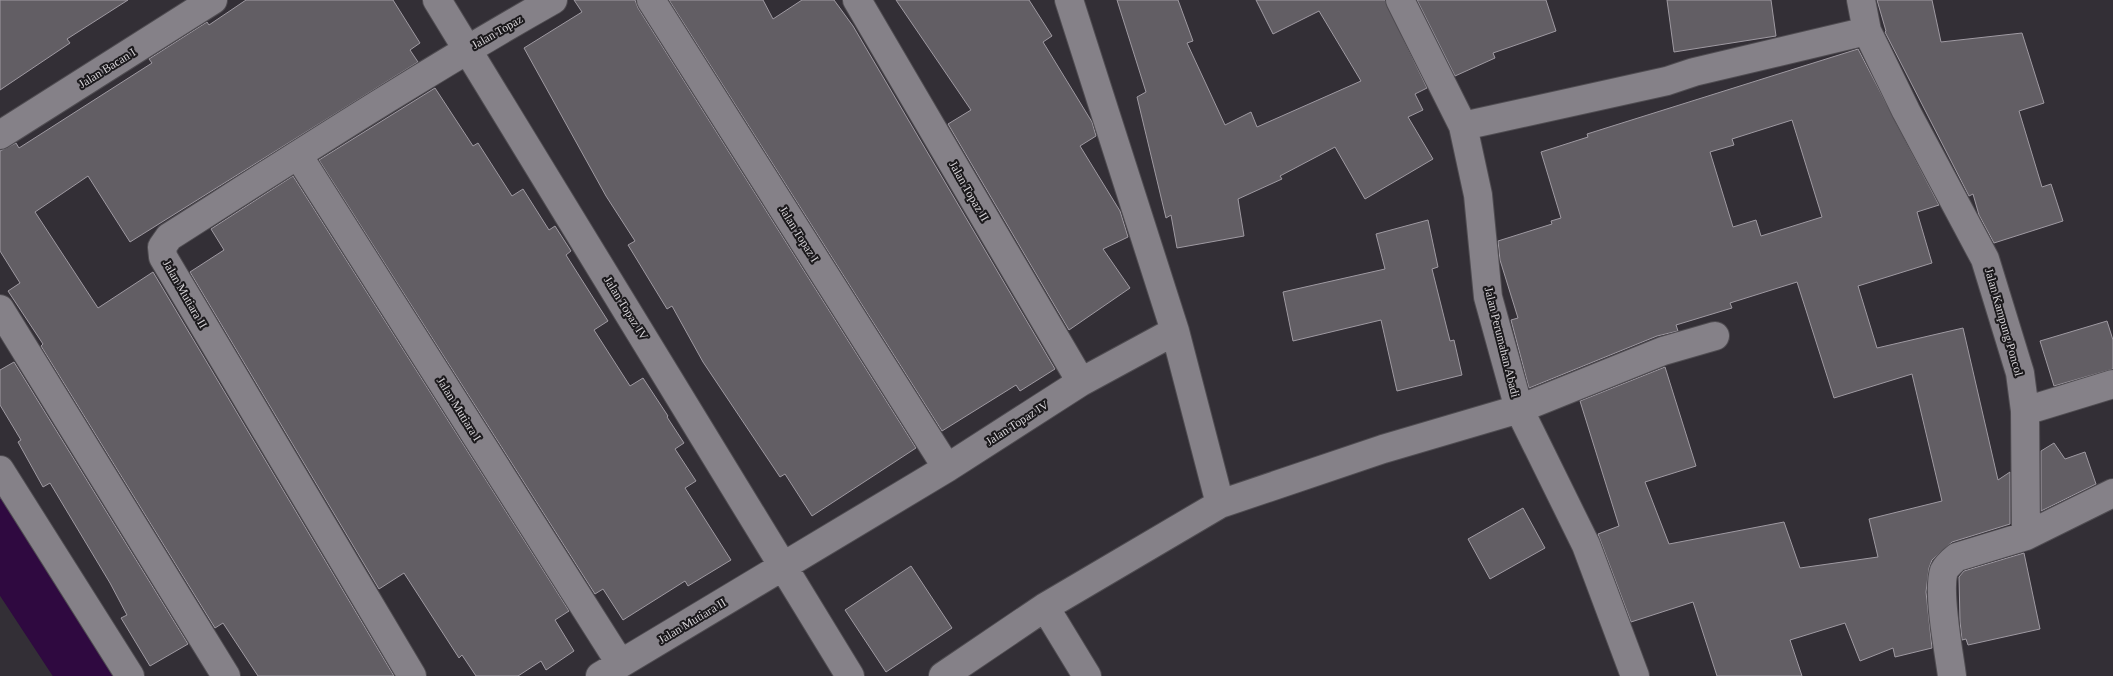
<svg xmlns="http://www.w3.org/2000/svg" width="2113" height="676" font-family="Georgia,serif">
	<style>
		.green { fill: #6a4c7b }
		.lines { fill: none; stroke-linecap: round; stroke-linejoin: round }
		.river { stroke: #2f0940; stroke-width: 69 }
		.building { fill: #625e64; stroke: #9f9aa2; fill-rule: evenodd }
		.minor-casing { stroke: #4f4c51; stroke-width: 30 }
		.minor { stroke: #858188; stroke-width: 28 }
		.labels { text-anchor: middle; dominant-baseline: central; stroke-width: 4; stroke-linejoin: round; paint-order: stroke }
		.street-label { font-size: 12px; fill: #d6d3d7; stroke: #1a181b }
	</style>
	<rect width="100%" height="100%" fill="#332f36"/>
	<path class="green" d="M0 470 130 676H94L0 533Z"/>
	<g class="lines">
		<path class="river" d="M0 533 94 676"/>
	</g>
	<path class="building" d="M0 0H128L67 39 70 43 0 90Z
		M246 0H393L420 43 410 50 418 62 130 242 88 176 35 212 98 308 153 272 394 676H258L223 623 215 628 41 346 43 344 8 291 20 283 0 251V151L16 143 19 148 152 63 149 59 207 22 209 25Z
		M574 0H635L638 8 916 448 812 516 785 474 780 477 703 362 672 306 667 309 628 245 635 241 606 196 524 48 582 12Z
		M669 0H763L773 19 802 0H834L853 26 1055 369 1020 391 1016 385 942 431Z
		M896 0H1029L1052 36 1043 42 1092 122 1096 136 1080 146 1120 211 1128 237 1103 249 1130 288 1069 330 948 124 971 110Z
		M1117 0H1178L1193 41 1187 43 1225 125 1251 112 1257 127 1361 81 1319 11 1273 34 1256 0H1385L1427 88 1415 94 1423 110 1408 117 1433 159 1365 199 1335 147 1280 176 1282 179 1238 199 1244 236 1177 248 1171 215 1166 218 1137 97 1146 92Z
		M1417 0H1546L1556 31 1493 53 1495 58 1455 76Z
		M1667 0H1771L1776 36 1674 52Z
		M1877 0H1932L1941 42 2022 33 2044 103 2019 111 2042 187 2051 184 2063 221 1994 243 1979 215 1973 194 1969 196 1885 32 1886 31Z
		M1858 49 1939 205 1917 212 1932 263 1858 286 1877 348 1963 328 1998 480 2010 472V524L1952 542 1932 560 1929 568 1926 592 1932 648 1895 657 1893 648 1860 661 1845 623 1790 640 1802 676H1717L1693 602 1631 622 1598 534 1619 526 1580 401 1665 367 1696 466 1645 482 1669 544 1784 522 1800 568 1878 557 1869 519 1942 501 1912 374 1834 398 1797 282 1730 303 1732 308 1676 325 1678 331 1657 336 1529 388 1511 320 1518 318 1500 260 1498 241 1552 224 1551 221 1561 218 1541 152 1588 137 1587 134ZM1792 120 1822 217 1761 236 1756 220 1733 227 1710 152 1734 145 1732 139Z
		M435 88 473 146 478 143 512 196 523 189 549 230 555 226 571 251 566 255 608 321 594 330 630 386 643 378 668 416 667 417 684 443 675 449 696 481 685 488 731 560 688 586 685 581 623 620 603 589 595 594 319 160Z
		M293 176 569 611 555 620 574 651 546 670 541 661 518 676H476L462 655 459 658 404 573 379 589 190 272 224 250 211 229Z
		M1428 220 1438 267 1432 269 1450 341 1454 340 1462 375 1397 391 1381 320 1293 341 1283 292 1385 269 1376 234Z
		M2107 321 2113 340V369L2054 386 2040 341Z
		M14 362 188 644 150 666 121 618 127 615 110 583 50 483 43 487 18 442 21 440 0 405V370Z
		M2054 443 2065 459 2085 452 2096 484 2041 511V451Z
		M1523 508 1545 548 1490 579 1468 539Z
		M2024 553 2040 629 1968 645 1966 639 1962 640 1960 621 1959 577 1964 571Z
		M911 566 952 628 886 672 845 610Z"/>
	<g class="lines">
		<g class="minor-casing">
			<path id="minor" d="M437 0 850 676
				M651 0 947 468
				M857 0 1081 382
				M1069 0 1175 331 1220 504
				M1400 0 1463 126 1478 195 1488 297 1519 409 1586 545 1635 676
				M1861 0 1867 31 1906 111 1985 259 2020 373 2025 411 2026 536
				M1463 126 1667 81 1694 72 1867 31
				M0 135 213 0
				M298 155 620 663
				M0 309 226 676
				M2025 411 2113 384
				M0 470 130 676
				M1045 607 1087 676
				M412 676 163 257 162 247 169 237C296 156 422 74 553 0
				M600 676 947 468 1081 382 1175 331
				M943 676 1045 607 1220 504 1383 449 1519 409 1663 351 1715 336
				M1952 676C1949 652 1937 592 1944 571 1947 565 1952 561 1957 557L2026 536 2113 493"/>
		</g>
		<use href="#minor" class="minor"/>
	</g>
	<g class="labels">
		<g class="street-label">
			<text transform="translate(497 32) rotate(-30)">Jalan Topaz</text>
			<text transform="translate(107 68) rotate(-32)">Jalan Bacan I</text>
			<text transform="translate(969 191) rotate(60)">Jalan Topaz II</text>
			<text transform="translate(799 234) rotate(58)">Jalan Topaz I</text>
			<text transform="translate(185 294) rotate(60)">Jalan Mutiara II</text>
			<text transform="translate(626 308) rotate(58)">Jalan Topaz IV</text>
			<text transform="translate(2004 322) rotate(74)">Jalan Kampung Poncol</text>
			<text transform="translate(1502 342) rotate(76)">Jalan Perumahan Abadi</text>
			<text transform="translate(459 409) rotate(58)">Jalan Mutiara I</text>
			<text transform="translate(1017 423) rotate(-33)">Jalan Topaz IV</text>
			<text transform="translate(692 621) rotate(-31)">Jalan Mutiara II</text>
		</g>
	</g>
</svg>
